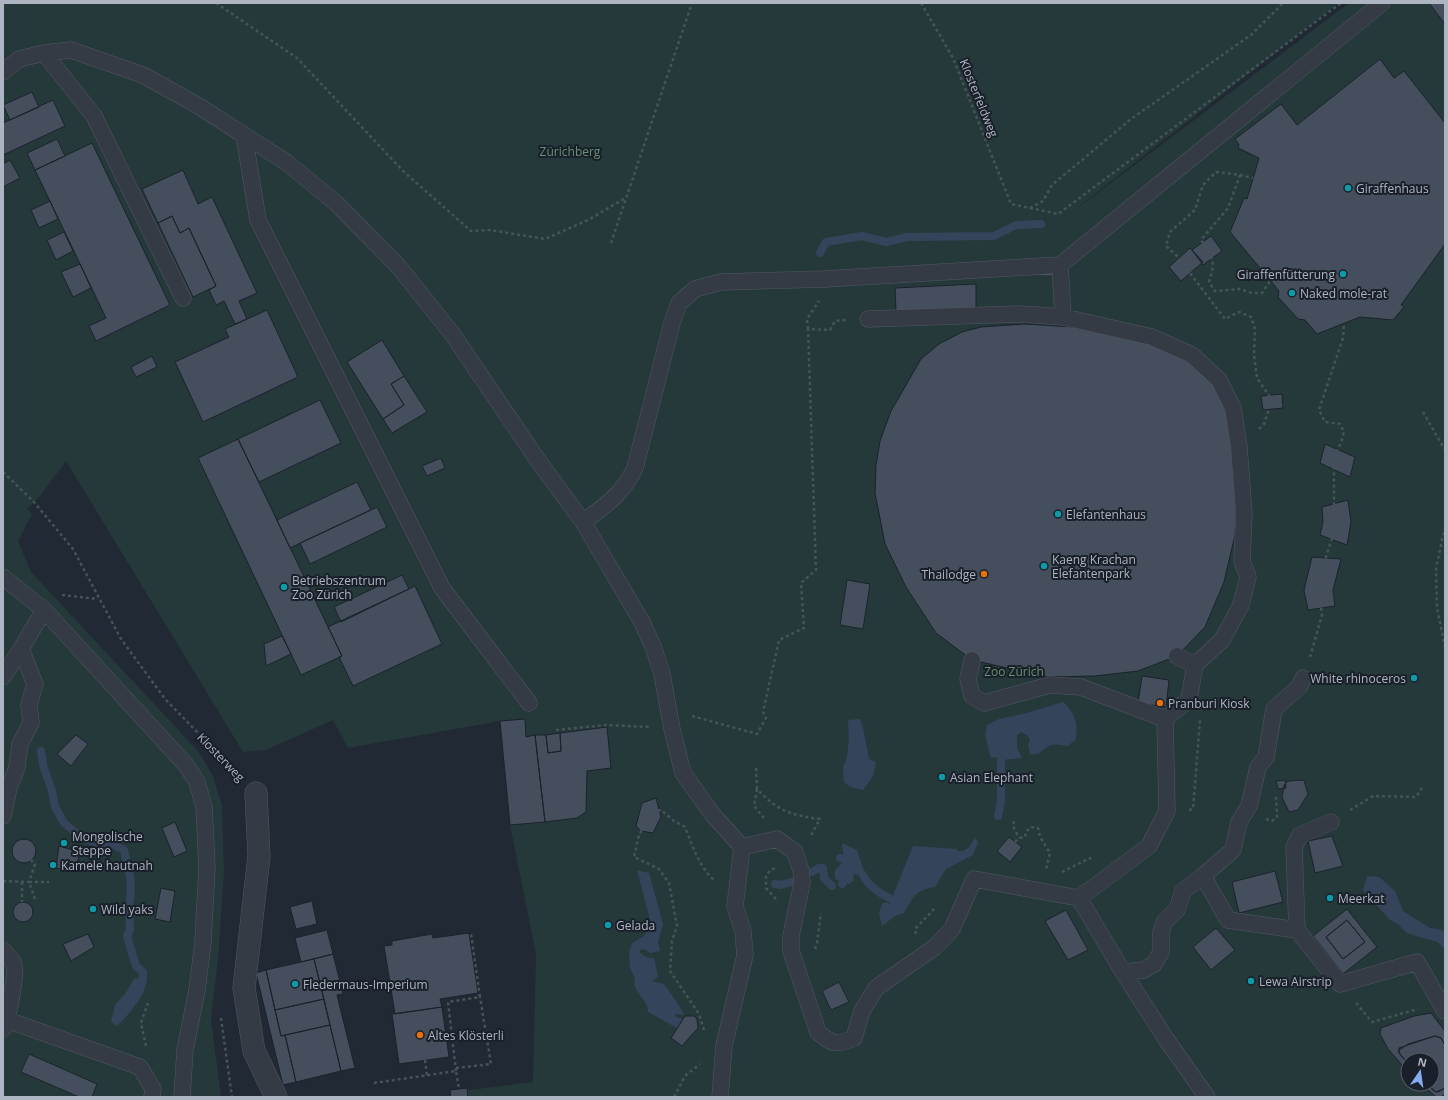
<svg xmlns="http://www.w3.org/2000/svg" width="1448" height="1100" font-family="'Open Sans',sans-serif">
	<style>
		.green { fill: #26393a; fill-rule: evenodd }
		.water { fill: #35445b }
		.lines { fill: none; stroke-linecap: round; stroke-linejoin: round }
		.stream { stroke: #35445b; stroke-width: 8 }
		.building { fill: #444e5c; stroke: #1b222c; fill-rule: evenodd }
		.lane-casing { stroke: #515863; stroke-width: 17 }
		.street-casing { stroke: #515863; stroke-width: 23 }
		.path { stroke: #445457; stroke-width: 2.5; stroke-dasharray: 3 3; stroke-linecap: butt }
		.lane { stroke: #343b45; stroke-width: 16 }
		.street { stroke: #343b45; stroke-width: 22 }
		.culture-dot { fill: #0f9aa8; stroke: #19202a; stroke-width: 1.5 }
		.food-dot { fill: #e8710a; stroke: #19202a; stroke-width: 1.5 }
		.labels { text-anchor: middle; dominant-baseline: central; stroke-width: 4; stroke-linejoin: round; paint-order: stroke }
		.street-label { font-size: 12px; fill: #aeb5c2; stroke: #19202a }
		.park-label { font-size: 12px; fill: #679172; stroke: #19202a }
		.poi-label { font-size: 12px; fill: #aeb5c2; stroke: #19202a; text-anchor: start }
	</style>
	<rect width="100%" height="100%" fill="#202934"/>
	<path class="green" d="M3 3H1339L1059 222 1349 3H1445V1097H454L453 1092 533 1082 536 954 510 825 500 721 348 748 333 720 266 750 243 752 66 461 40 496 27 509 32 514 18 541 31 572 198 751 213 776 222 805 224 874 218 959 211 1018 221 1097H3ZM1408 1060H1432V1084H1408Z"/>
	<path class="water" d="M1063 702C1075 713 1078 723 1076 739L1068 746C1062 745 1056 744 1051 745 1042 748 1041 757 1030 754L1028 745 1030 741 1028 736 1021 732 1017 735V748L1022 758 1001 760 996 757 991 758 985 735 987 725 999 719 1027 713Z
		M860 719 863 728 869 759 876 762 873 776 863 790 850 787 844 782 843 767 847 758 849 739 848 720Z
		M975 838 978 842 973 855 946 869 935 887C915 890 914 896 904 913L895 916 882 926 879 913 882 904 886 902 890 904 894 900V893L913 846 957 849 958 851C968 852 970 845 975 838Z
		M842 843 857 850 865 874 861 876 854 874 853 881 849 884 835 879V870C848 858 843 859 842 843Z
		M637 870 649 873 663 924 658 942 660 951 650 953 645 949 640 950V953L648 958H654L658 977 652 981 664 984C671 994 679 1004 684 1015L675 1014 676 1017 683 1019 677 1028 648 1012 647 1005 637 991 634 984 635 978 630 968 629 952 632 943 644 936 651 924Z
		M1367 876 1379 877 1395 891 1403 911 1430 928 1439 929 1445 932V949L1437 942 1407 933 1398 924 1389 919 1363 890Z
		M147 975C148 994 130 1013 117 1026L111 1022 115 1005 125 994 134 979Z"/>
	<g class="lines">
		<path class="stream" d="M820 253 826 242 862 236 886 242 907 237 994 236 1016 225 1041 224
			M41 751 43 765 52 791 55 807 64 823 82 838 104 845 112 844 124 850 130 876 131 890 129 908 130 930 127 936 136 966 143 972V976
			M998 816 1001 801V760
			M840 858 845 859
			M823 868 824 878 832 886
			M812 872 819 868
			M863 875C869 887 882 895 894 900
			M775 884 781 885 791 882
			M842 884 843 882"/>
	</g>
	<path class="building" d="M1429 3H1445V24Z
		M1380 59 1394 78 1404 71 1445 123V244L1401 305 1404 307 1393 320 1360 317 1317 334 1305 320 1298 319 1278 297 1279 291 1230 232 1244 198 1247 199 1259 158 1238 148 1239 145 1235 139 1281 104 1297 125Z
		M32 92 39 107 10 120 3 105Z
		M53 100 65 126 3 155V123Z
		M57 139 65 156 35 170 27 153Z
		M92 143 170 305 96 341 89 326 106 318 35 170Z
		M10 160 20 178 3 187V164Z
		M183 170 198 204 212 197 257 293 239 301 247 319 235 324 224 301 216 305 209 290 216 286 189 228 180 233 172 216 158 223 142 189Z
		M50 201 58 219 39 228 31 210Z
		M172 216 180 233 189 228 216 286 193 297 158 223Z
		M64 232 73 251 56 260 47 240Z
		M1211 236 1222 251 1203 265 1192 250Z
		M1190 248 1203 262 1181 281 1169 267Z
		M80 264 91 288 73 297 61 272Z
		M976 284V308L896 311 895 288Z
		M267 310 298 377 203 422 175 362 229 337 225 329Z
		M1024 324 1074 327 1161 345 1209 375 1231 418 1238 477 1235 535 1224 582 1205 627 1177 656 1138 671 1095 676 1047 677 972 660 936 633 906 587 885 544 875 493 876 465 880 441 891 411 921 359 939 344 962 332 981 327Z
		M382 340 404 376 391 384 404 405 383 419 347 362Z
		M152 356 157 367 136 377 131 367Z
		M404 376 427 412 392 433 383 419 404 405 391 384Z
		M1282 394 1283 408 1263 410 1261 396Z
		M320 400 341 443 259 482 238 439Z
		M238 439 342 656 301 675 198 458Z
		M1325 444 1355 457 1350 477 1320 463Z
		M441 458 445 468 427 476 422 466Z
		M357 482 371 510 290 548 277 520Z
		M1348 500 1351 522 1347 545 1320 535 1323 522 1322 507Z
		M377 507 387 527 310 564 300 543Z
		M1312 557 1341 559 1333 590 1335 606 1308 610 1304 590Z
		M402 575 409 589 341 622 334 607Z
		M847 580 870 584 863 629 840 625Z
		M415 586 442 644 353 686 339 657 342 656 328 627Z
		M282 636 291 654 266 666 264 644Z
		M1142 676 1169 680 1166 707 1138 703Z
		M525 719 526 737 535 735 545 822 510 825 500 721Z
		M607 727 611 768 587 771 586 812 577 818 545 822 535 735H546L548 753 561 751 560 733Z
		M560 733 561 751 548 753 546 735Z
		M76 735 88 744 71 766 57 754Z
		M1285 780 1286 788 1278 789 1276 781Z
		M1304 780 1308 794 1298 810 1289 812 1282 797 1284 785 1288 781Z
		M656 798 661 817 653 833 641 831 636 826 642 803Z
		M175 822 187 851 174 857 162 828Z
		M1332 836 1343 866 1315 873 1308 841Z
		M1009 837 1022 847 1010 862 997 851Z
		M12 851a12 12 0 1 1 24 0a12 12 0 1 1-24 0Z
		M59 846 80 852 75 871 56 868Z
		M1275 871 1283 902 1239 913 1232 882Z
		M161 888 175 891 170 922 155 919Z
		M312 901 317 924 296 929 290 907Z
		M13 912a10 10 0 1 1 20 0a10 10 0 1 1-20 0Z
		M1347 909 1377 947 1343 974 1313 936ZM1347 920 1365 942 1343 959 1326 937Z
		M1066 910 1088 950 1068 960 1045 921Z
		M1347 920 1365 942 1343 959 1326 937Z
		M1216 928 1235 950 1211 970 1193 947Z
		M327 930 333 954 301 962 295 938Z
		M469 933 478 993 440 999 442 1007 395 1014 384 946 392 945V941L432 934 433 938Z
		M88 934 94 947 71 961 63 944Z
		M333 954 343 994 337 995 355 1068 341 1071 314 959Z
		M314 959 324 999 275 1010 266 970Z
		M266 970 281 1036 285 1035 296 1082 283 1085 256 973Z
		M839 982 849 1002 831 1010 822 991Z
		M324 999 330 1025 281 1036 275 1010Z
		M442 1007 449 1057 399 1064 392 1014Z
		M1431 1013 1445 1031V1045L1441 1038 1435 1036 1399 1048V1053L1408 1064V1072L1388 1049 1380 1034 1381 1028 1414 1016Z
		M685 1016H694L697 1019 698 1028 682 1046 671 1038Z
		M330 1025 341 1071 296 1082 285 1035Z
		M1435 1036 1441 1038 1445 1045V1088L1438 1092 1434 1091 1427 1084H1432V1060H1408V1064L1398 1051 1408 1044Z
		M29 1054 97 1084 92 1097H79L21 1072Z
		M1421 1084H1427L1436 1092 1445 1088V1094L1441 1097H1436Z
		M467 1088 468 1097H451L450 1090Z"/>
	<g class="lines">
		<g class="lane-casing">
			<path id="lane" d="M44 53 94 116 183 298
				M3 72 19 59 44 53 71 50 143 75 197 105 286 162 336 203 399 267 453 335 537 459 583 522 642 622 654 649 662 674 672 729 683 773 713 815 742 847 735 906 743 931 745 955 724 1046 720 1097
				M244 135 258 220 442 588 529 703
				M1060 265 1382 3
				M1063 317 1152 337 1192 355 1219 380 1233 408 1239 447 1244 514 1242 561 1248 577 1241 605 1222 640 1195 665
				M583 522C607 504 621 496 635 468L672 323 679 303 695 289 721 282 825 279 1060 265 1063 317 1021 314 868 319
				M3 577 44 610 186 765 197 782 204 807 207 867 203 942 197 990 185 1050 182 1097
				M21 649 44 610
				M3 677 21 649 35 684 29 705 31 723 20 744 17 767 9 788 3 816
				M1303 678 1300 686 1274 709 1266 757 1258 767 1249 806 1239 822 1233 850 1203 876 1228 920 1297 930 1340 984 1417 962 1445 1011
				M1165 719 1189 699 1195 665 1177 656
				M742 847 777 839 795 852 801 871 802 883 791 936V951L818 1032C832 1045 837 1045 854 1038L862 1011 876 988 935 947 952 929 974 879 1079 898 1149 846 1167 811 1165 719 1081 687 1050 685 984 703 972 696 968 679 972 660
				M1079 898 1123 972 1144 970 1154 964 1161 952V932L1165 921 1177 910 1183 891 1203 876
				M1297 930 1294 847 1300 835 1331 822
				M3 950C6 954 10 958 13 962 18 973 8 1018 3 1029
				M1123 972 1166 1039 1207 1097
				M7 1020 140 1067 153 1089 152 1097"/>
		</g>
		<g class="street-casing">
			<path id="street" d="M256 793 259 856 244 988 254 1051 276 1097"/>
		</g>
		<path class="path" d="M216 3 297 58 404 172 471 231 490 230 545 239 588 220 627 197
			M921 3 953 58 1011 204 1030 208 1043 201 1052 185 1131 119 1251 35 1283 3
			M1240 175 1253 178
			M1030 208 1058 214 1341 3
			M611 243 692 3
			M808 329 807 319 819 301
			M1423 412 1445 450
			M1259 429 1264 424 1272 400 1257 378 1254 355 1255 329 1251 317 1239 312 1225 319 1177 256 1166 246 1170 232 1195 210 1203 185 1216 172 1240 175 1228 208 1201 240C1213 258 1216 261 1209 282L1215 291 1239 289 1252 293H1262L1270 281
			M3 472 34 502 73 549 121 639 165 699 239 775
			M1445 533 1443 535 1436 569 1437 608 1445 647
			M62 595 98 599
			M1310 657 1322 615 1318 582 1334 532V456L1341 443 1344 432 1340 424 1325 422 1319 410 1343 338 1344 323
			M692 716 757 734 766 718 763 712 779 640 804 628 801 583 816 570 808 329 830 330 835 321 847 320
			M556 730 606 725 649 727
			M756 768 757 789C778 811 790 815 820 819L810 837
			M757 789 754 806 764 818
			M1189 810 1193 809 1200 720
			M1350 810 1373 796 1416 797 1422 788
			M1266 819 1272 821 1277 817 1276 795
			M1014 821 1013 826 1019 838
			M1015 842 1019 838 1025 837 1026 832 1031 827 1038 828 1040 837 1050 853 1046 869
			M1062 872 1090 858 1092 861
			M3 881 29 882 35 864 31 860
			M22 882V902
			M35 899 29 882H49
			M776 899 766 888V877L770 870 776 868
			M916 934 915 929 936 907
			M815 949 817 943 821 913
			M1356 1003 1372 1022 1418 1009
			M221 1018 232 1097
			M704 1030 699 1014 670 971 672 941 677 926 669 883 659 869 634 857 639 835 652 812 661 810 674 821 685 827C693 847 699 867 715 881
			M146 1046 141 1023 148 1003
			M425 1060 427 1075
			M456 1068 491 1064 480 997
			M456 1071 448 1002 480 997 471 934
			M374 1083 456 1071 459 1089
			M674 1097 685 1076 700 1064"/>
		<use href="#lane" class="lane"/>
		<use href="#street" class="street"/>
	</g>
	<g class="culture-dot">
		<circle cx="1348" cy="188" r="4"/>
		<circle cx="1343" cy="274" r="4"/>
		<circle cx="1292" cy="293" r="4"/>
		<circle cx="1058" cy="514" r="4"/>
		<circle cx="1044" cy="566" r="4"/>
		<circle cx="284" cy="587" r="4"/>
		<circle cx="1414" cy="678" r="4"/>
		<circle cx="942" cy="777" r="4"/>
		<circle cx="64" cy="843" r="4"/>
		<circle cx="53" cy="865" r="4"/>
		<circle cx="1330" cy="898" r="4"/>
		<circle cx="93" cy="909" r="4"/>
		<circle cx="608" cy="925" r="4"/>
		<circle cx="1251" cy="981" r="4"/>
		<circle cx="295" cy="984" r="4"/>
	</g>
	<g class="food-dot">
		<circle cx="984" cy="574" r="4"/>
		<circle cx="1160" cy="703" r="4"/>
		<circle cx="420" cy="1035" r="4"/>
	</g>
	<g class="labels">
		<g class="street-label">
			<text transform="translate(979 98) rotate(68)">Klosterfeldweg</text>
			<text transform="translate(221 757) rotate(46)">Klosterweg</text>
		</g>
		<g class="park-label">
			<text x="570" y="151">Zürichberg</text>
			<text x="1014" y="671">Zoo Zürich</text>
		</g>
		<g class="poi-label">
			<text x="1356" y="188">Giraffenhaus</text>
			<text x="1335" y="274" text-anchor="end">Giraffenfütterung</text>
			<text x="1300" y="293">Naked mole-rat</text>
			<text x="1066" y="514">Elefantenhaus</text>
			<text x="1052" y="559">Kaeng Krachan<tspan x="1052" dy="14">Elefantenpark</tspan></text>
			<text x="976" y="574" text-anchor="end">Thailodge</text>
			<text x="292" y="580">Betriebszentrum<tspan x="292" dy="14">Zoo Zürich</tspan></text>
			<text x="1406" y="678" text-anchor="end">White rhinoceros</text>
			<text x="1168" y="703">Pranburi Kiosk</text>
			<text x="950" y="777">Asian Elephant</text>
			<text x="72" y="836">Mongolische<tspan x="72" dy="14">Steppe</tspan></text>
			<text x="61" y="865">Kamele hautnah</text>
			<text x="1338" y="898">Meerkat</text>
			<text x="101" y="909">Wild yaks</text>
			<text x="616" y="925">Gelada</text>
			<text x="1259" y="981">Lewa Airstrip</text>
			<text x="303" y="984">Fledermaus-Imperium</text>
			<text x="428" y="1035">Altes Klösterli</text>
		</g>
	</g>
	<rect width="1448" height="1100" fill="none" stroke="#aeb5c2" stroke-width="8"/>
	<g transform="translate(1420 1072) rotate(13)"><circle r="19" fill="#19202a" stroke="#555c67"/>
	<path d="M0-3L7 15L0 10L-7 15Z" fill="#85acf0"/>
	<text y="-6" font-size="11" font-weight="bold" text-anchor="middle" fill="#aeb5c2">N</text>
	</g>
</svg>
